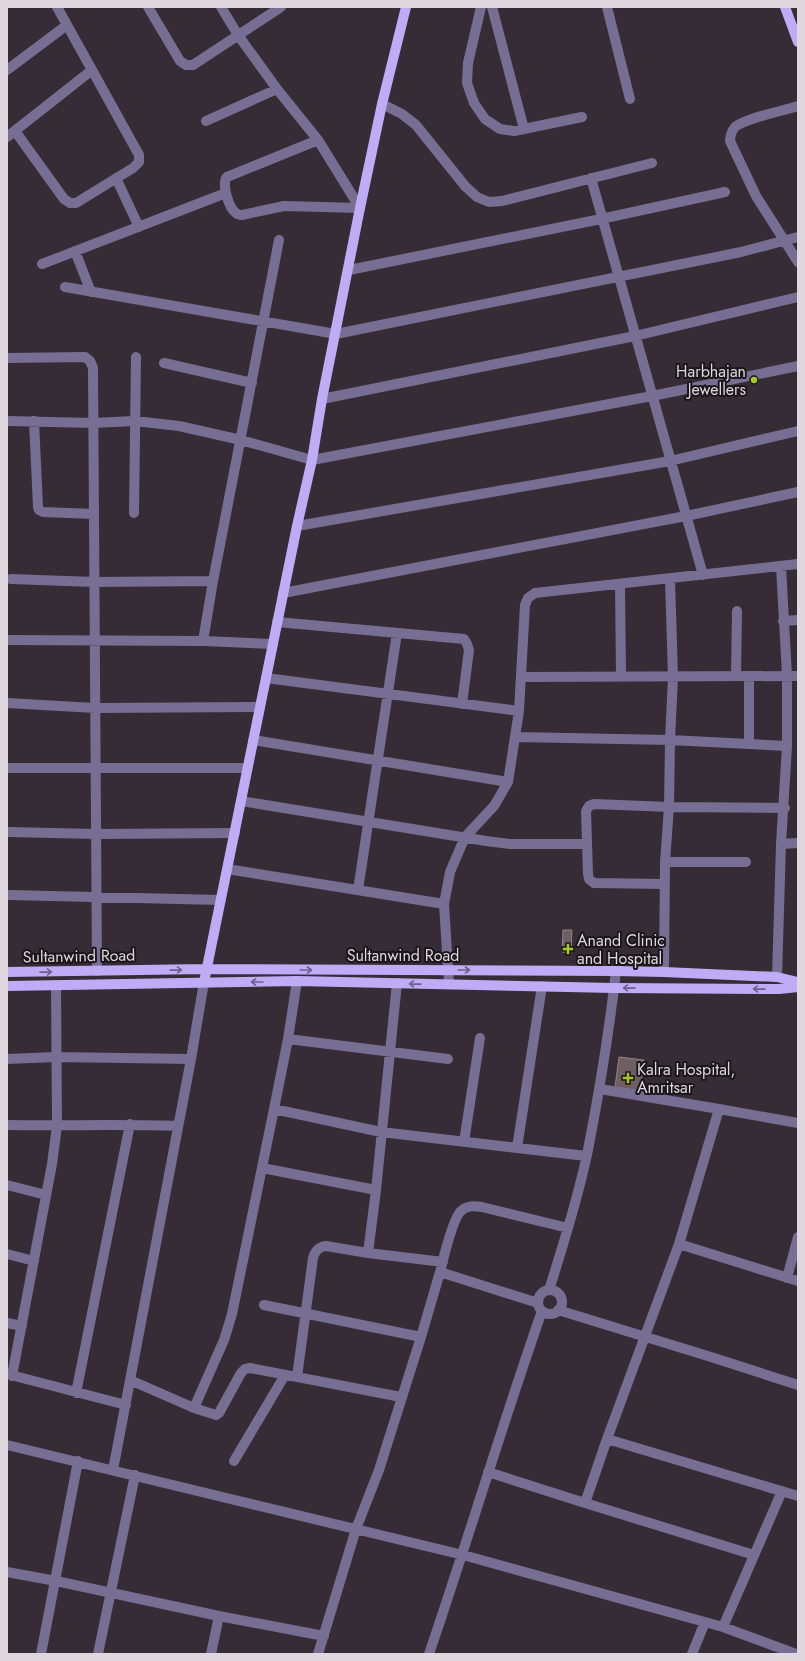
<svg xmlns="http://www.w3.org/2000/svg" width="805" height="1661" font-family="Jost,sans-serif">
	<style>
		.building { fill: #6e5f63; stroke: #948388 }
		.lines { fill: none; stroke-linecap: round; stroke-linejoin: round }
		.minor { stroke: #776e93; stroke-width: 10 }
		.major { stroke: #beacf7; stroke-width: 10 }
		.oneway { stroke: #6c6188 }
		.poi-dot { fill: #a4c824; stroke: #1a161a; stroke-width: 1.5 }
		.labels { text-anchor: middle; dominant-baseline: central; stroke-width: 4; stroke-linejoin: round; paint-order: stroke }
		.poi-label { font-size: 16px; fill: #ded8de; stroke: #1a161a; text-anchor: start }
		.street-label { font-size: 16px; fill: #ded8de; stroke: #1a161a }
	</style>
	<rect width="100%" height="100%" fill="#352c35"/>
	<path class="building" d="M563 930H572L571 952H562Z
		M619 1057 644 1060 640 1091 615 1087Z"/>
	<g class="lines">
		<path class="minor" d="M148 7 180 61 186 65H193L281 7
			M221 7 238 35 277 89 318 140 360 208
			M481 7 468 63 467 83 474 103 485 119 500 129 514 131 582 117
			M492 7 524 129
			M607 7 630 99
			M7 70 67 25
			M382 104 402 114 416 125 465 186 477 197 489 202 502 201 652 163
			M798 106C783 111 746 118 735 127 731 132 730 136 730 141L756 196 798 262
			M206 121 277 89
			M15 131 64 199 70 203H76L133 168 139 162V155L92 70
			M7 137 92 70 57 7
			M318 140 227 177C221 183 229 209 236 213 238 215 240 215 242 215L284 206 360 208
			M116 178 139 227
			M591 178 703 575
			M75 251 91 292
			M42 264 226 193
			M349 270 601 219 725 192
			M65 287 336 334 741 252 798 237
			M7 358 85 357 90 361 93 368 97 971
			M164 363 252 383
			M322 399 635 336 798 297
			M7 421 93 423 135 421 179 426 241 440 312 460 652 396 798 366
			M34 421 38 507 39 510 43 512 94 514
			M134 513 136 357
			M297 526 670 461 798 431
			M11 579 94 582 213 581
			M620 584 621 676
			M283 593 686 516 798 492
			M783 621 798 620
			M277 622 464 639 467 644 469 650 462 704
			M7 640 203 641 273 644
			M203 641 213 581 279 240
			M736 676 737 611
			M749 676V744
			M521 677 798 676
			M266 678 519 711
			M7 703 95 708 260 707
			M516 737 670 740 787 746
			M253 740 508 782
			M7 768H247
			M241 801 486 841 510 844H587
			M9 832 96 834 235 833
			M781 844 798 843
			M665 862H746
			M227 869 444 904
			M664 884 594 883 589 879 588 874 586 811 589 806 594 804 669 807 785 808
			M358 890 397 633
			M9 895 221 900
			M664 972 665 862 669 807 670 740 673 677 670 579
			M777 977 781 844 787 746V676L781 566
			M397 983 376 1190 368 1253 443 1262
			M449 984 444 904 450 872 465 837 494 806 508 782 519 711 525 605 528 598 535 593 798 564
			M288 1039 448 1059
			M7 1059 56 1057 191 1059
			M600 1089 719 1109
			M274 1109 288 1039 297 981
			M798 1123 719 1109 679 1244 607 1439 798 1496
			M7 1125C64 1126 121 1124 178 1126
			M464 1142 480 1038
			M517 1148 542 986
			M262 1168 376 1190
			M7 1185 46 1195
			M679 1244 798 1281
			M7 1254 34 1261
			M441 1268C444 1256 453 1218 461 1211 467 1205 475 1206 482 1207L568 1228
			M787 1278 798 1237
			M549 1290C563 1246 577 1201 587 1155 599 1094 609 1033 616 971
			M538 1302a12 12 0 1 1 24 0a12 12 0 1 1-24 0Z
			M264 1305 421 1337
			M558 1310 711 1357 798 1385
			M7 1323 22 1326
			M7 1374 126 1405
			M12 1376 52 1164 57 1126 56 985
			M297 1377 313 1258C315 1251 318 1247 326 1246L368 1253
			M130 1380 194 1408 224 1340 232 1314 274 1109 381 1132 586 1156
			M76 1393 130 1124
			M194 1408 216 1415 219 1413 241 1373 245 1369 250 1368 401 1397
			M7 1445 463 1555 723 1627 796 1654
			M234 1461 285 1375
			M113 1470 191 1059 204 982
			M488 1472 585 1503 754 1555
			M585 1503 607 1439
			M7 1572 56 1581 219 1616 324 1636
			M723 1627 782 1491
			M41 1654 78 1461
			M98 1654 135 1475
			M211 1654 219 1616
			M318 1654 356 1529 379 1470 421 1337 440 1272 538 1303
			M429 1654C468 1540 502 1425 542 1311
			M692 1654 705 1622"/>
		<path class="major" d="M785 7 798 42
			M7 972 206 969 616 971 664 972 777 977 798 982
			M204 982 297 526 312 460 322 399 360 208 382 104 406 7
			M7 986 297 981 614 988 779 989 798 987"/>
	</g>
	<defs><path id="oneway-shaft" d="M-6 0H5M1.5-3L5.5 0L1.5 3" fill="none" stroke-width="1.6" stroke-linecap="round" stroke-linejoin="round"/></defs>
	<g class="oneway">
		<use href="#oneway-shaft" transform="translate(176 970) rotate(-1)"/>
		<use href="#oneway-shaft" transform="translate(306 970)"/>
		<use href="#oneway-shaft" transform="translate(464 970)"/>
		<use href="#oneway-shaft" transform="translate(46 972) rotate(-1)"/>
		<use href="#oneway-shaft" transform="translate(257 982) rotate(180)"/>
		<use href="#oneway-shaft" transform="translate(415 984) rotate(-179)"/>
		<use href="#oneway-shaft" transform="translate(629 988) rotate(-179)"/>
		<use href="#oneway-shaft" transform="translate(759 989) rotate(-179)"/>
	</g>
	<g class="poi-dot">
		<circle cx="754" cy="380" r="4"/>
		<path d="M566 943h4v4h4v4h-4v4h-4v-4h-4v-4h4z"/>
		<path d="M626 1072h4v4h4v4h-4v4h-4v-4h-4v-4h4z"/>
	</g>
	<g class="labels">
		<g class="poi-label">
			<text x="746" y="371" text-anchor="end">Harbhajan<tspan x="746" dy="18">Jewellers</tspan></text>
			<text x="577" y="940">Anand Clinic<tspan x="577" dy="18">and Hospital</tspan></text>
			<text x="637" y="1069">Kalra Hospital,<tspan x="637" dy="18">Amritsar</tspan></text>
		</g>
		<g class="street-label">
			<text x="403" y="955">Sultanwind Road</text>
			<text transform="translate(79 956) rotate(-1)">Sultanwind Road</text>
		</g>
	</g>
	<rect width="805" height="1661" fill="none" stroke="#ded8de" stroke-width="16"/>
</svg>
